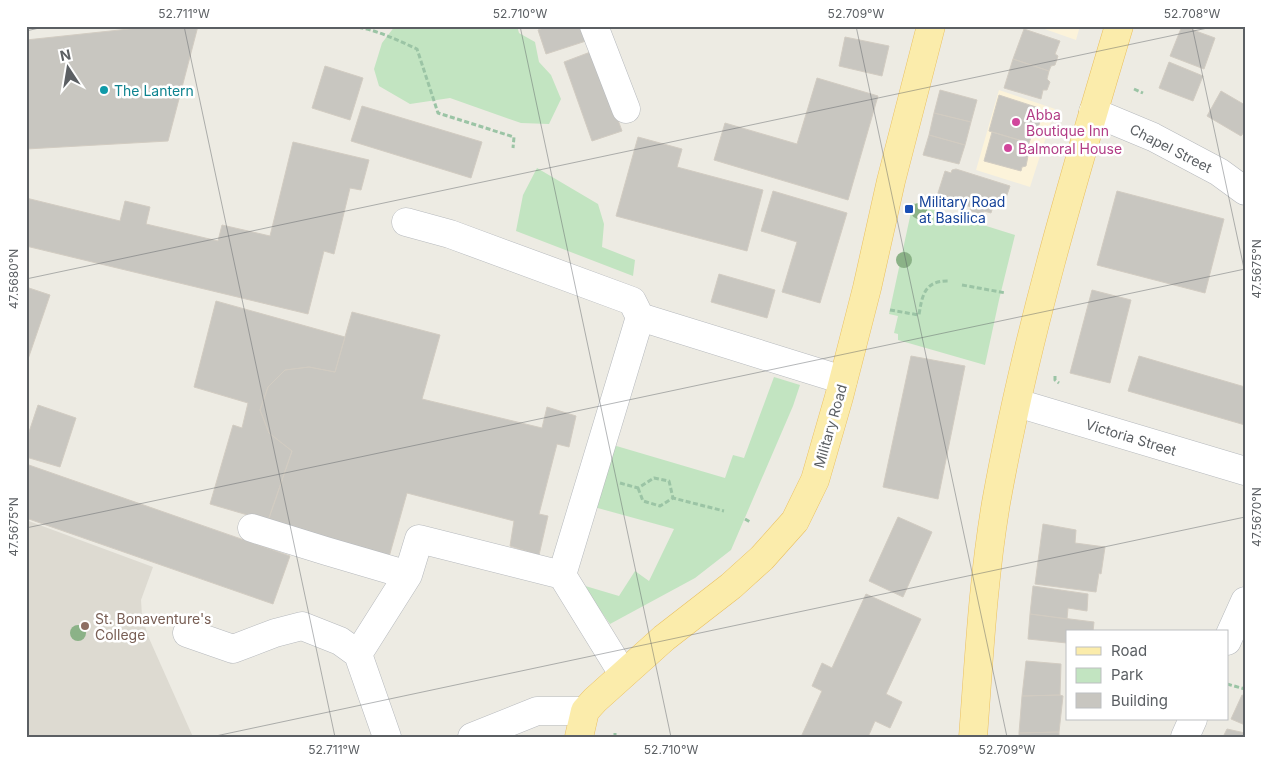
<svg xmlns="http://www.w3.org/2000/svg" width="1271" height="763" font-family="Inter,sans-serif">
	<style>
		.commercial { fill: #fcf3da }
		.education { fill: #dddad1 }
		.green { fill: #c2e4c1 }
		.building { fill: #c8c6c0; stroke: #d2ccc2 }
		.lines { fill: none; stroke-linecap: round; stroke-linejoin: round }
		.minor-casing { stroke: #b6b9bd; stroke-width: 29 }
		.major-casing { stroke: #eac060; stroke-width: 29 }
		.path { stroke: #9bc4a5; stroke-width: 3; stroke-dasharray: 5 2.5; stroke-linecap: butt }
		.minor { stroke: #fff; stroke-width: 28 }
		.major { stroke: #fbecab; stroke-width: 28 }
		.tree { fill: #8bb287 }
		.ticks { fill: none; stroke: #5b5f63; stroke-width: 1; stroke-opacity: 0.45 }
		.culture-dot { fill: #0f9aa8; stroke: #fff; stroke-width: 2 }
		.hotel-dot { fill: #d1479c; stroke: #fff; stroke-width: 2 }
		.transit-dot { fill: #1a4fb4; stroke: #fff; stroke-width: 2 }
		.education-dot { fill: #8d6e63; stroke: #fff; stroke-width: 2 }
		.labels { text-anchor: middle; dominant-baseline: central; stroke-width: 5; stroke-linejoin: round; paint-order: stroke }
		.culture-label { font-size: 14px; fill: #0d838f; stroke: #fff; text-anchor: start }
		.hotel-label { font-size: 14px; fill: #b23c85; stroke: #fff; text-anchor: start }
		.street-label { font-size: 14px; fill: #5b5f63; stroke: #fff }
		.transit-label { font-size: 14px; fill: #164399; stroke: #fff; text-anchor: start }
		.education-label { font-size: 14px; fill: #785e54; stroke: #fff; text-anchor: start }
		.neatline { fill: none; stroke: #5b5f63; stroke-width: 2 }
		.ticks-label { font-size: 12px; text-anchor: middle; fill: #5b5f63 }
	</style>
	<rect width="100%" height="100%" fill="#edebe3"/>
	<path class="commercial" d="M1036 26H1080L1076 40Z
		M999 90 1055 109 1030 187 976 170Z"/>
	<path class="education" d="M26 520 153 567 141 600 142 616 148 636 193 737H26Z"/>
	<path class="green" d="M395 26H517L519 33 535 42 539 62 551 75 561 99 549 124 521 123 450 98 410 104 379 86 374 69 382 43Z
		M537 168 598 204 604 224 602 247 635 260 633 276 516 231 523 195Z
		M913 203 1015 235 999 300 985 365 898 340V334L894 333 898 316 889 314Z
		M774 377 800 385 793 406 731 550 695 578 610 624 582 585 619 596 635 571 649 581 674 529 594 507 613 445 725 478 733 455 744 458Z"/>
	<path class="building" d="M157 26H198L168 141 26 149V40Z
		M549 26H581L586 41 546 54 538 30Z
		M1182 26 1215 38 1204 69 1170 56Z
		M1024 29 1060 41 1055 54 1058 56 1055 65 1051 66 1049 71 1013 59Z
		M845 37 889 46 882 76 839 66Z
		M593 51 622 131 592 141 564 62Z
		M1013 59 1049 71 1047 79 1050 82 1047 90H1043L1041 99 1004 88Z
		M1169 62 1203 76 1193 101 1159 88Z
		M325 66 363 78 350 120 312 108Z
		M817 78 878 96 848 200 714 160 725 123 797 144Z
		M940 90 977 100 971 122 934 113Z
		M1221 91 1245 105V131L1241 136 1207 116Z
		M999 95 1039 108 1038 111 1042 115 1038 128 1034 129 1029 143 989 131Z
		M362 106 482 142 471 178 351 141Z
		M934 113 971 122 965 145 929 135Z
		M992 132 1029 143 1027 153 1028 156 1026 166 1022 167 1021 171 984 161Z
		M929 135 965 145 959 164 923 155Z
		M638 137 682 149 677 167 763 190 747 251 616 216Z
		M293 142 369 160 361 190 350 188 334 254 324 251 308 314 26 246V198L120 221 125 201 150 207 146 224 218 241 222 225 270 236Z
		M956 169 1010 186 1004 204 995 200 991 213 984 211 983 215 970 211 971 207 937 196 945 171 951 173 952 170Z
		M773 191 847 213 820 303 782 292 797 242 761 231Z
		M1117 191 1224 219 1205 293 1097 265Z
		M719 274 775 290 767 318 711 302Z
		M26 287 50 295 26 365Z
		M1092 290 1131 300 1110 383 1070 373Z
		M216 301 345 337 335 372 309 367 285 370 268 387 260 410 269 433 292 451 268 521 210 504 233 425 242 428 248 403 194 387Z
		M352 312 440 335 422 399 542 428 547 407 576 416 569 447 557 444 539 514 548 516 539 555 510 546 514 521 407 493 389 557 268 521 292 451 269 433 260 410 268 387 285 370 309 367 335 372Z
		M911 356 965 366 938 499 883 487Z
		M1139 356 1245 387V425L1128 391Z
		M38 405 76 418 60 467 26 457V441Z
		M26 464 290 556 273 604 26 518Z
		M898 517 932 532 903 597 869 581Z
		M1043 524 1076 530 1075 543 1105 547 1101 574 1099 573 1096 592 1035 584Z
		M1033 586 1088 594 1087 611 1068 608 1067 619 1030 614Z
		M866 594 921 619 886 694 902 702 890 728 875 721 868 737H801L822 691 812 686 822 663 832 668Z
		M1030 614 1094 622 1093 632H1067V643L1028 639Z
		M1026 661 1061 664 1060 695 1022 696Z
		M1060 695 1063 696 1059 732 1019 733 1022 696Z
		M1242 695 1245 696V725L1231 719Z
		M1227 729 1245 733V737H1223Z
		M1059 732V737H1019V733Z"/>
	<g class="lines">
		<g class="minor-casing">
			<path id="minor" d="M594 26 626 109
				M1093 112 1153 137 1219 172 1245 191
				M406 222 450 234 632 301 640 317 843 380
				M1017 403 1245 471
				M252 528 326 551 408 575 419 539 562 575
				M187 633 233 649 275 633 302 626 340 641 358 654 387 737
				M1227 641 1245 601
				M358 654 408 575
				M623 674 562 575 640 317
				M472 737 537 711H585
				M1185 737 1193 719"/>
		</g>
		<g class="major-casing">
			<path id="major" d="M579 737 585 711 595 700 664 638 731 586 762 558 795 521 815 480 839 397 867 288 891 181 931 26
				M973 737C979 659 983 580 996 503 1025 341 1072 183 1119 26"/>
		</g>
		<path class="path" d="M351 26C375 29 395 39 417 49L438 113 514 137 513 148
			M1134 89 1143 93
			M962 285 1006 293
			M890 310 919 315C922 295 925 280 949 281
			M1055 376V380L1059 383
			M620 483 638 488 654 478 669 481 673 498
			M638 488 643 501 660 506 673 498 724 511
			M745 519 750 522
			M1227 684 1245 689
			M615 733V737"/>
		<use href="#minor" class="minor"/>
		<use href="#major" class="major"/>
	</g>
	<g class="tree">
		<circle cx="919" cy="211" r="8"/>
		<circle cx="904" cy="260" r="8"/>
		<circle cx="78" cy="633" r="8"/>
	</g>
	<path class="ticks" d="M184 26 335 737M520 26 671 737M856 26 1007 737M1192 26 1245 273M26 31 48 26M26 279 1217 26M26 528 1245 269M211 737 1245 517"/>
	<circle class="culture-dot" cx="104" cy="90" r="5"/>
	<g class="hotel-dot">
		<circle cx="1016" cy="122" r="5"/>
		<circle cx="1008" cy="148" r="5"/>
	</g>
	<rect class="transit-dot" x="904" y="204" width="10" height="10" rx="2.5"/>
	<circle class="education-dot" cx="85" cy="626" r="5"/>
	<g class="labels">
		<g class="culture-label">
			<text x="114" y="90">The Lantern</text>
		</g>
		<g class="hotel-label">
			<text x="1026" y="114">Abba<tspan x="1026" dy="16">Boutique Inn</tspan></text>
			<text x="1018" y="148">Balmoral House</text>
		</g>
		<g class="street-label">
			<text transform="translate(1171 148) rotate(27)">Chapel Street</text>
			<text transform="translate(830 426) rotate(-74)">Military Road</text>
			<text transform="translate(1131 437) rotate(17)">Victoria Street</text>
		</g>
		<g class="transit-label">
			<text x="919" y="201">Military Road<tspan x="919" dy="16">at Basilica</tspan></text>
		</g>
		<g class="education-label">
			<text x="95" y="618">St. Bonaventure's<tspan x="95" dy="16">College</tspan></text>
		</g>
	</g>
	<rect width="1271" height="763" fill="none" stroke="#ffffff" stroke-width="55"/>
	<rect x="1066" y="630" width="162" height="90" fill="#ffffff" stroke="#bdbfc1"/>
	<rect x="1076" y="647" width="25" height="8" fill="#fbecab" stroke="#bdbfc1"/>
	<text x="1111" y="656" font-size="15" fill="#5b5f63">Road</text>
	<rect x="1076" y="668" width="25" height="15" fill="#c2e4c1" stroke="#bdbfc1"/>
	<text x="1111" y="680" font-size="15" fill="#5b5f63">Park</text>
	<rect x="1076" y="693" width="25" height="15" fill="#c8c6c0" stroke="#bdbfc1"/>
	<text x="1111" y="706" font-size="15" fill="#5b5f63">Building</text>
	<g transform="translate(68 68) rotate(348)" stroke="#ffffff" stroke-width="4" paint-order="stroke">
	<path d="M0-4L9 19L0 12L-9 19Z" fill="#5b5f63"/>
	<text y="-8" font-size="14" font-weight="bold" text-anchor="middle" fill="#5b5f63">N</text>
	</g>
	<rect x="28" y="28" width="1216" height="708" class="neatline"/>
	<g class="ticks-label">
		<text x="184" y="18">52.711°W</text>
		<text x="520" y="18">52.710°W</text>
		<text x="856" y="18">52.709°W</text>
		<text x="1192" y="18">52.708°W</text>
		<text transform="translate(1257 269) rotate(-90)" y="4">47.5675°N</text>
		<text transform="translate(14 279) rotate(-90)" y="4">47.5680°N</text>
		<text transform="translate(1257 517) rotate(-90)" y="4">47.5670°N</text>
		<text transform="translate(14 527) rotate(-90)" y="4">47.5675°N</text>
		<text x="334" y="754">52.711°W</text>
		<text x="671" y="754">52.710°W</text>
		<text x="1007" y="754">52.709°W</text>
	</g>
</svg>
